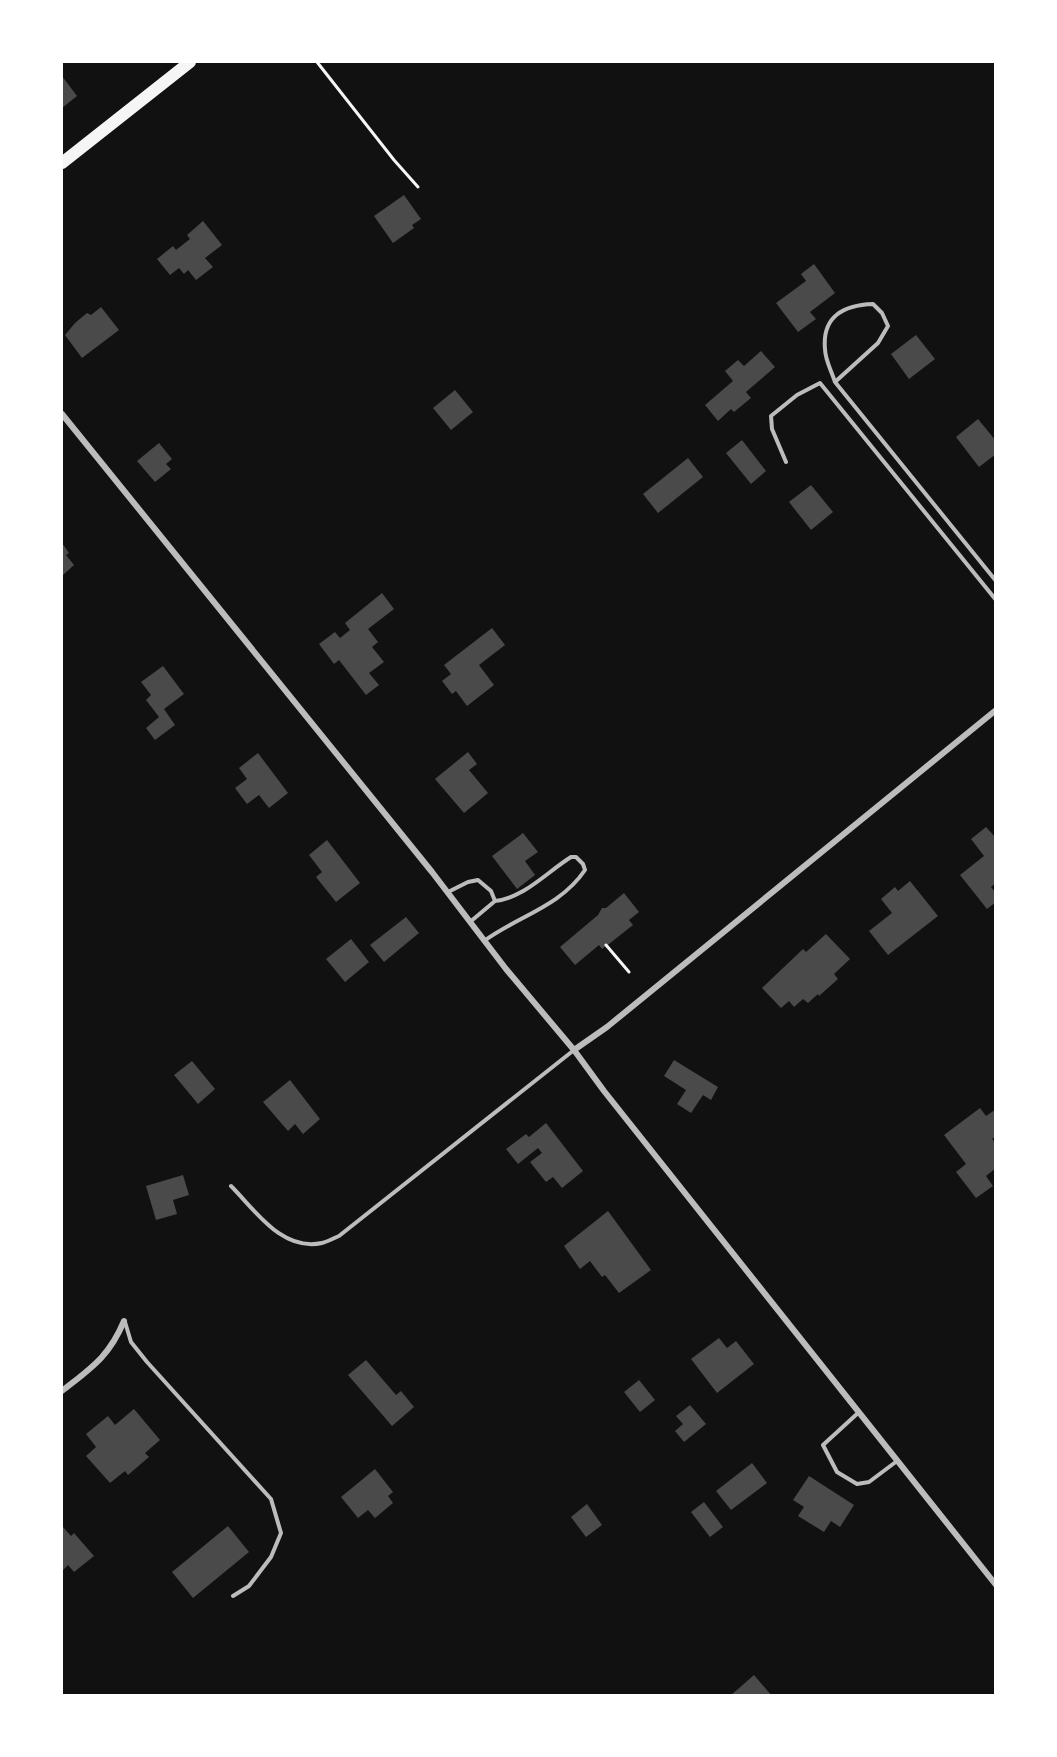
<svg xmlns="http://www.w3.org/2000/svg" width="1057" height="1757" font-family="'Space Grotesk',sans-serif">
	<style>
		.building { fill: #4a4a4a }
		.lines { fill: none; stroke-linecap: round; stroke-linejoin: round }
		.path { stroke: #f5f5f5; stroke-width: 3 }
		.service { stroke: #bcbcbc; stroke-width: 4 }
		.minor { stroke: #bcbcbc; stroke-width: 6 }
		.primary { stroke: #f5f5f5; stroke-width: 12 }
	</style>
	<rect width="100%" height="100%" fill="#111"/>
	<path class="building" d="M62 76 77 96 62 108Z
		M404 195 421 219 412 225 414 228 393 243 374 216Z
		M203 221 222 245 205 258 213 267 196 280 188 270 184 274 179 268 170 275 157 259 173 246 176 250 190 239 187 235Z
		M814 264 835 293 810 312 816 319 798 332 776 303 806 281 801 274Z
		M101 307 119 330 82 358 65 335 75 323 87 313 91 315Z
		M916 335 935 359 909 379 891 354Z
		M761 351 775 367 746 392 751 398 734 412 731 409 718 421 705 405 733 381 725 371 738 360 744 366Z
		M455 390 473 412 451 430 433 408Z
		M978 419 996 441V454L979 467 956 437Z
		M742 440 766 471 751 484 726 453Z
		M159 443 172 459 166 464 171 469 155 482 137 461Z
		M688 458 703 477 658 513 643 494Z
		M811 485 833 512 811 530 789 502Z
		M62 543 69 553 66 555 74 565 62 576Z
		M382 593 394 609 368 629 378 642 372 647 384 662 369 673 379 685 366 695 339 660 334 664 319 644 335 632 340 638 350 630 345 623Z
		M492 628 505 645 479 665 494 685 467 706 456 691 452 694 442 681 451 674 444 665Z
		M163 666 184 694 164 709 175 725 155 740 146 728 159 717 146 700 151 695 141 682Z
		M468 752 477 764 469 770 488 793 464 813 435 779Z
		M258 753 288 793 269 808 259 795 247 804 235 788 247 779 239 768Z
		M986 827 996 838V883L991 887 996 893V902L987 909 960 875 984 856 971 839Z
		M523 833 538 852 525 861 535 875 517 889 492 856Z
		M327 840 360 883 336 902 316 877 322 872 309 855Z
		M910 881 938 916 888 955 869 931 892 913 881 899 895 887 898 891Z
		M624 893 639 912 629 920 633 925 609 944 602 949 599 945 575 965 560 947 598 915 602 908H606Z
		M406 917 419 933 384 962 370 945Z
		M826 934 850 959 834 974 838 979 819 996 818 994 808 1003 803 999 794 1007 789 1001 781 1008 762 988 803 949 806 952Z
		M351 939 369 962 345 982 326 959Z
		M674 1060 718 1087 711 1100 703 1095 691 1113 677 1104 686 1090 664 1076Z
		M192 1061 215 1089 198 1104 174 1075Z
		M290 1080 320 1119 303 1134 295 1124 288 1131 263 1102Z
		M980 1108 986 1116 996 1109V1136L992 1139 996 1143V1168L986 1176 993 1186 976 1198 956 1172 966 1164 944 1135Z
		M546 1123 583 1171 562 1188 553 1177 546 1182 530 1162 542 1153 538 1148 518 1164 506 1149 526 1134 529 1137Z
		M183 1175 189 1195 173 1200 177 1214 156 1220 146 1186Z
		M608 1211 651 1270 619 1293 605 1275 602 1277 590 1261 580 1269 564 1246Z
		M719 1338 727 1348 736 1341 754 1364 717 1393 691 1359Z
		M366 1360 396 1395 401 1391 414 1407 392 1426 348 1375Z
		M639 1380 655 1400 640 1412 624 1392Z
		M690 1405 706 1424 684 1442 675 1431 683 1424 676 1416Z
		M134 1409 160 1440 145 1453 149 1457 128 1475 125 1471 110 1483 86 1456 96 1447 86 1434 108 1416 115 1425Z
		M752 1463 767 1483 731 1510 716 1491Z
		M375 1469 393 1492 388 1496 393 1503 375 1518 368 1510 358 1518 341 1497Z
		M809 1476 854 1505 840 1527 831 1521 824 1532 798 1516 804 1507 793 1500Z
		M704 1502 723 1527 710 1537 691 1512Z
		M587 1504 602 1525 586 1537 571 1517Z
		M228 1526 249 1552 193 1598 172 1572Z
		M63 1527 71 1536 74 1533 94 1556 74 1572 68 1565 62 1571V1529Z
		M754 1675 772 1696H730Z"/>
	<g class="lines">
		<path class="path" d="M317 62 394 160 418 187
			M606 945 629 972"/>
		<path class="service" d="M835 382 878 343 888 326 882 313 873 304C844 305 822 316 825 349 825 360 832 372 835 382L996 581
			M786 462 772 429 771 416 797 395 820 383 996 600
			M448 892 468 882 478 880 491 891 495 901 470 922
			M484 941C518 916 560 907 585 870L583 864 576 857H571C547 872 524 898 495 901
			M231 1186C255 1210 282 1252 322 1243 327 1242 334 1238 339 1236L574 1050
			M125 1322 131 1342 147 1362 271 1499 281 1533 271 1557 249 1586 233 1596
			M858 1413 823 1445 837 1472 857 1484 869 1482 897 1461"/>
		<path class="minor" d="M62 414 432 872 506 969 574 1050 607 1027 996 710
			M574 1050 604 1091 996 1585
			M62 1391C91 1368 109 1357 124 1321"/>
		<path class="primary" d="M62 163 190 62"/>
	</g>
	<rect width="1057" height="1757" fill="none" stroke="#ffffff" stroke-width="126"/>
</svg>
